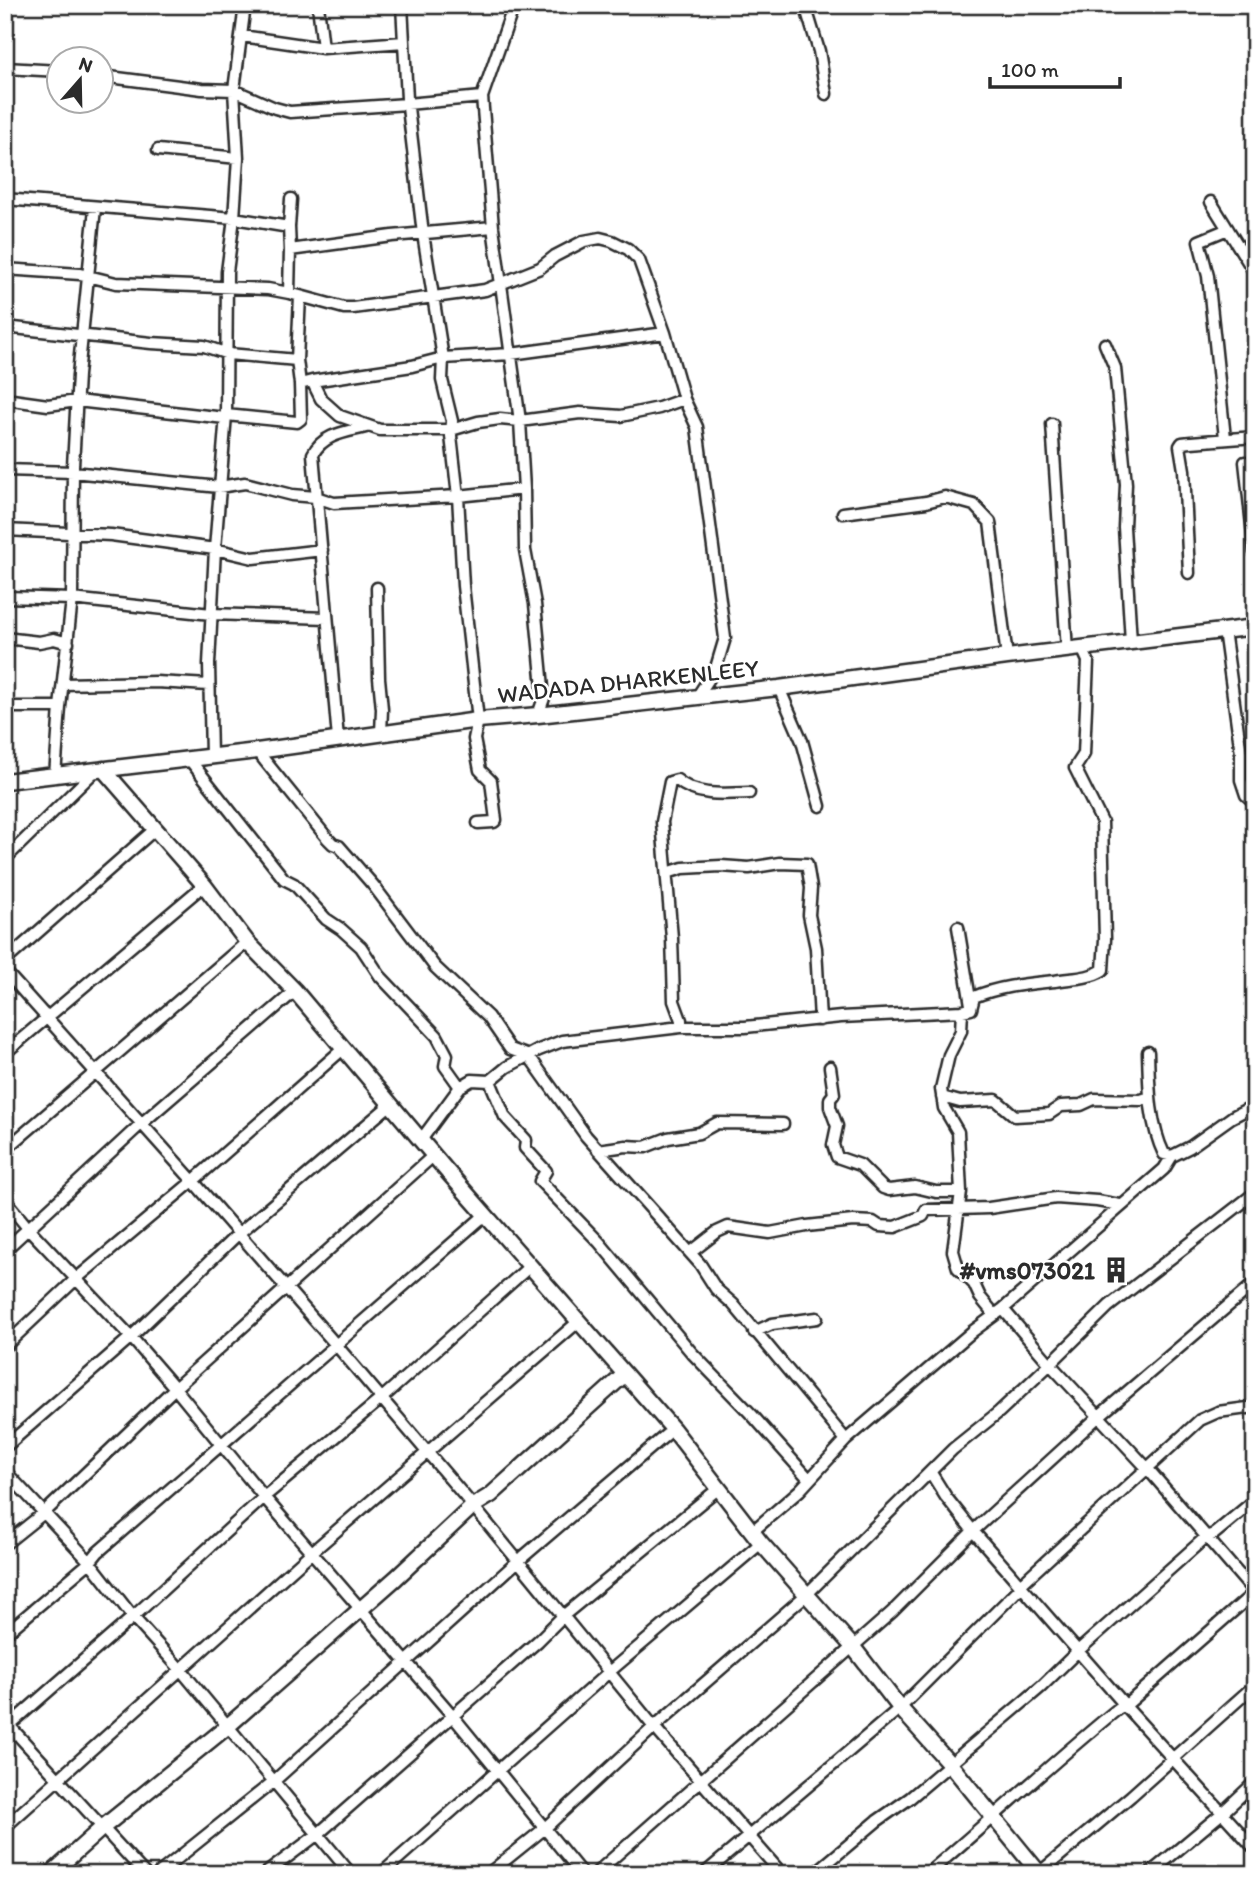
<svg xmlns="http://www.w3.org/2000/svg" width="1260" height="1879" font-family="Itim,sans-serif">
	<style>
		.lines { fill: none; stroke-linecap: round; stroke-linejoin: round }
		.street-casing { stroke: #2b2b2b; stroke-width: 15 }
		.secondary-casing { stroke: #2b2b2b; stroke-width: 19 }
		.street { stroke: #fff; stroke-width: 10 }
		.secondary { stroke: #fff; stroke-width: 14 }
		.labels { text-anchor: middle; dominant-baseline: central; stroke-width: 5; stroke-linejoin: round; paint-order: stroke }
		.street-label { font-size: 24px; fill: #2b2b2b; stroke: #fff }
		.poi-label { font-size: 24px; font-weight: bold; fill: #2b2b2b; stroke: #fff; text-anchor: end }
	</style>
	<rect width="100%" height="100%" fill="#fff"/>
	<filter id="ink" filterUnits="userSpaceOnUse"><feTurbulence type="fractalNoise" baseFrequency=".0143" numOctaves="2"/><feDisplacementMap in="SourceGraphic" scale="14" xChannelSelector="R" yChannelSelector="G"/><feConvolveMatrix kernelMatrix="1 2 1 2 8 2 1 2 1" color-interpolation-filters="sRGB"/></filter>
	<g filter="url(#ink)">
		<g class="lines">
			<g class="street-casing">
				<path id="street" d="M318 5 323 48
					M402 5 407 99 423 234 443 358 511 354 665 333
					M514 5 482 97 493 227 520 421 524 489
					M805 5 819 51 826 94
					M242 36 323 48 404 42
					M5 68 60 71
					M102 76 202 89 234 90 275 108 290 112 407 104 482 97
					M158 150 238 158
					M5 199 234 218 289 227 290 250 392 236 493 227
					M1211 202 1255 273
					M289 227 291 199
					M5 269 80 274 116 283 268 289 289 293 344 308H353L485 290 540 268 555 256 584 241 600 238 612 241 628 249 639 260 665 333 684 399 697 427 725 638 716 668 697 697
					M289 293 290 250
					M300 296 297 360 300 384
					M5 327 151 343 204 346 228 354 297 360
					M1105 344 1115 368 1126 484 1124 527 1131 642
					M312 381 412 366 443 358 442 380 452 421 451 436 458 496 524 489 525 550 535 604 544 698 538 715
					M5 399 48 405 77 401 225 418
					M226 415 297 422 301 419 300 384 312 381 321 399 340 416 380 430H451L478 422 500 419 520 421 580 413 621 416 659 408 684 399
					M1052 424 1067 650
					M1225 438 1208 276 1199 241 1228 229
					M1245 462 1255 553
					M5 470 73 472 219 487 245 483 292 495 316 497 334 503 458 496 463 586 478 720 474 739 480 770 491 781 496 820 494 822 478 823
					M843 513 926 502 945 497 974 505 990 522 1007 657
					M5 530 111 535 215 549 253 558 322 550
					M1189 573 1184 470 1180 446 1182 443 1191 442 1255 437
					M377 588 379 678 382 709 381 733
					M5 597 72 599 211 614 327 618
					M1224 630 1241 753V780L1246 795 1255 803
					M5 638 39 642 54 639 68 643
					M63 684 156 682 209 685
					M779 688 802 741 820 806
					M5 707H60
					M338 739 313 454C323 434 346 432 366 427
					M257 751 328 839 333 844 339 846 373 885 435 967 488 1017 510 1049 529 1056 586 1136 700 1264 716 1289 733 1304 846 1440
					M211 756 209 664 215 549 226 415 227 272 234 218 238 158 234 90 245 5
					M189 759 284 879 294 884 326 919 341 929 361 947 380 976 437 1036 447 1055 445 1066 460 1087
					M55 776 60 707 72 599 73 466 78 375 95 208
					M5 859 95 771
					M667 873 683 868 721 866 749 868 780 863 807 864 811 888 809 915 816 948 820 1020
					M958 927 971 1005
					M5 961 154 830
					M5 971 193 1181 337 1346 473 1506 654 1727 782 1874
					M962 1011 961 1031 949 1055 941 1089 944 1108 958 1132 961 1192 953 1251 958 1268 974 1284 980 1297 994 1314
					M681 1027V1020L674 1001 672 938 662 822 670 782 677 780C696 797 725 794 749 793
					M1148 1052C1149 1085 1149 1123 1164 1154L1172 1156
					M5 1053 204 885
					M830 1067 834 1094 830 1099V1107L837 1126 833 1145 837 1157 860 1165 883 1188 889 1190 915 1187 936 1192H961
					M490 1081 505 1117 526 1140 525 1148 546 1171 540 1181 599 1242 692 1353 753 1416 809 1479
					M942 1097 960 1102 996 1100 1015 1116 1049 1114 1061 1106 1081 1105 1094 1099 1141 1100 1150 1097
					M421 1140 460 1087 472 1080 490 1081 507 1067 539 1050 562 1041 681 1027H745L841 1017 962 1011 971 1009 974 997C1000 986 1027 984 1055 981 1071 978 1089 979 1103 970L1105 939 1102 822 1075 768 1084 754 1088 661 1082 648
					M5 1150 247 942
					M598 1150 626 1146 645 1147 668 1138 699 1133 717 1123 783 1124
					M1255 1193 1109 1306 1050 1364 1147 1468 1255 1593
					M5 1200 28 1228 131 1337 175 1388 264 1497 452 1715 582 1874
					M5 1250 141 1124 295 991
					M690 1253 717 1232 728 1227 770 1233 807 1226 853 1221 873 1222 879 1226 895 1227 923 1216 926 1210 989 1208 1056 1198 1097 1201 1120 1205
					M754 1332 772 1324 817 1318
					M5 1346 76 1279 193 1181 344 1048
					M5 1447 131 1337 238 1234 391 1104
					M5 1471 90 1562 133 1617 181 1670 351 1874
					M931 1473 946 1497 973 1531 1124 1704
					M753 1531 800 1490 846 1440 973 1331 1003 1309 1164 1169 1172 1156 1190 1147 1232 1117 1255 1105
					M5 1544 45 1512 175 1388 434 1155
					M1020 1585 1200 1420 1218 1412 1255 1407
					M5 1634 90 1562 98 1552 485 1215
					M1125 1706 1255 1849
					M6 1722 145 1874
					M5 1729 133 1617 264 1497 381 1399 530 1266
					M5 1827 312 1552 578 1322
					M158 1874 273 1782 517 1562 673 1429
					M265 1874 318 1834 538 1641 563 1616 719 1488
					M381 1874 609 1672 761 1543
					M488 1874 545 1828 654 1727 806 1595 953 1449 999 1412 1050 1364 1003 1309
					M595 1874 892 1612 973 1531 1099 1416 1255 1283
					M704 1874 900 1708 1022 1586
					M814 1874 877 1821 910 1798 1041 1687 1079 1650 1206 1537 1214 1534 1255 1500
					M927 1874C994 1818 1056 1758 1124 1704L1125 1706 1255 1592
					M1038 1874 1131 1796 1255 1685
					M1149 1874 1221 1814 1255 1782
					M1253 1874 1255 1872"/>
			</g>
			<g class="secondary-casing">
				<path id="secondary" d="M103 769 204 885 247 942 295 991 446 1170 673 1429 761 1543 853 1647 900 1708 950 1764 1040 1874
					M5 781 257 751 478 720 538 715 779 688 1007 657 1255 627
					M51 1874 102 1828 228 1726 396 1578 473 1506 491 1495 625 1374"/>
			</g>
			<use href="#street" class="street"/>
			<use href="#secondary" class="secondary"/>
		</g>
	</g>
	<defs>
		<g id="building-bare" transform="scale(2.1)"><path d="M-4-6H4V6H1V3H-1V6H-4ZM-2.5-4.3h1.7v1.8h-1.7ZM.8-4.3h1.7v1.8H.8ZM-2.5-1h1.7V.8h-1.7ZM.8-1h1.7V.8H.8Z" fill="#2b2b2b" stroke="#fff" stroke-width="2.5" paint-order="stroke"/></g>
	</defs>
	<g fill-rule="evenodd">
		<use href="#building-bare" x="1116" y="1270"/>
	</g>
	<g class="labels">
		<g class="street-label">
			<text transform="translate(628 681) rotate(-6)">WADADA DHARKENLEEY</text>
		</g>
		<g class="poi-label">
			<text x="1095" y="1270">#vms073021</text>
		</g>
	</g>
	<rect width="1260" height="1879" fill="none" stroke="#fff" stroke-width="28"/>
	<rect x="14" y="14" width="1232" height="1851" fill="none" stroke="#2b2b2b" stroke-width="2.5" filter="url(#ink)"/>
	<g transform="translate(80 80) rotate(20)"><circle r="33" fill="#ffffff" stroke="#aaaaaa" stroke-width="2"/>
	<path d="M0-5L12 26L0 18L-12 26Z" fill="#2b2b2b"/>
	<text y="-10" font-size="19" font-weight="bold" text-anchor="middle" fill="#2b2b2b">N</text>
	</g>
	<path d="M990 77v10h130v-10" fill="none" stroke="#2b2b2b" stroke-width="3.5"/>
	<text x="1001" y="77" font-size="21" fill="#2b2b2b" stroke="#ffffff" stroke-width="5" paint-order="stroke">100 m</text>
</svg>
